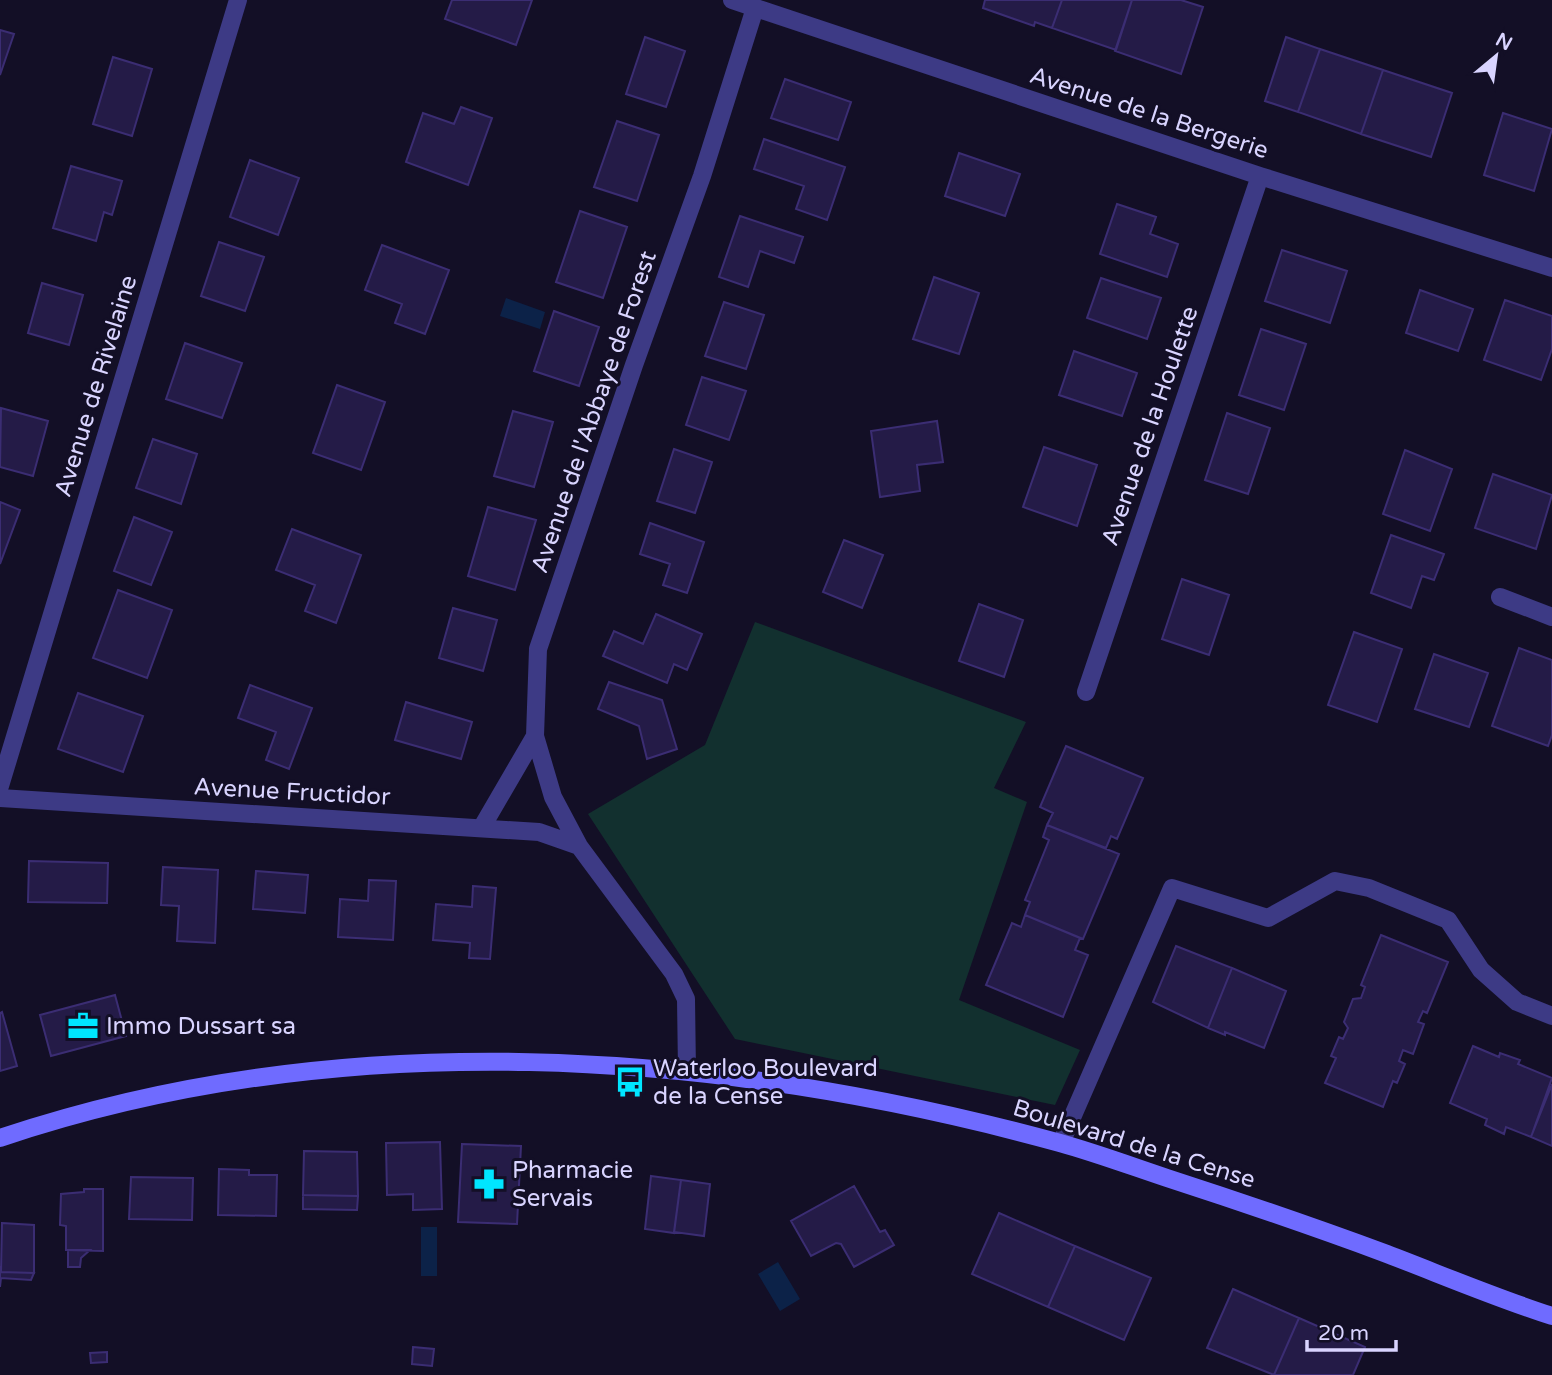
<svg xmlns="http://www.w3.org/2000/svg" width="1552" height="1375" font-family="'Varela Round',sans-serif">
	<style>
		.green { fill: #12302f }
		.water { fill: #0c2248 }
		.building { fill: #241b47; stroke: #3b2d73; stroke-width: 2 }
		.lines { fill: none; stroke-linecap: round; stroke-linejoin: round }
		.minor { stroke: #3d3a85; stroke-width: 18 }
		.secondary { stroke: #6f6bff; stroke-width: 18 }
		.labels { text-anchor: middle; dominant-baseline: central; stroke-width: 6; stroke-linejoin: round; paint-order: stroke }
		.street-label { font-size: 24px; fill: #d9d4ff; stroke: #130f26 }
		.poi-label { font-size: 24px; fill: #d9d4ff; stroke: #130f26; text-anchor: start }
	</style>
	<rect width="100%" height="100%" fill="#130f26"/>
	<path class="green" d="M755 622 1026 722 994 788 1027 802 959 1000 1080 1050 1055 1105 735 1039 588 814 705 745Z"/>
	<path class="water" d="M506 298 545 312 540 329 500 316Z
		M421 1227H437V1276H421Z
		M778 1262 800 1299 780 1311 758 1274Z"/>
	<path class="building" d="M452 0H532L516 45 445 19Z
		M985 0H1062L1052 28 1035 22 1034 26 983 8Z
		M1062 0H1132L1116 50 1052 28Z
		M1132 0H1181L1203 7 1181 74 1115 51Z
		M0 30 14 34 0 75Z
		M645 37 685 51 666 107 626 94Z
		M1286 37 1320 49 1298 112 1265 101Z
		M1320 49 1383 70 1361 134 1298 112Z
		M113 57 152 69 132 136 93 124Z
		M1383 70 1452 93 1431 157 1361 134Z
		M785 79 851 102 838 140 771 118Z
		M461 107 492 118 468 185 406 162 423 113 454 124Z
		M1503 113 1552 129 1534 191 1484 175Z
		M617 121 659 135 637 201 594 187Z
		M764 139 845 167 827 220 796 209 804 186 754 169Z
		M959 153 1020 174 1005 216 945 196Z
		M250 160 299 178 278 235 230 217Z
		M71 166 122 181 112 215 104 212 96 241 53 228Z
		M1117 204 1156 217 1150 234 1178 244 1167 277 1100 254Z
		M580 211 627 227 603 298 556 282Z
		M740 216 803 237 794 263 760 251 748 287 719 277Z
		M219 242 264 257 245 311 201 296Z
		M382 245 449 270 425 334 395 323 402 304 365 290Z
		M1282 250 1347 271 1330 323 1265 301Z
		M934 277 979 293 959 354 913 339Z
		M1101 278 1161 298 1147 339 1087 318Z
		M42 283 83 295 69 345 28 333Z
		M1420 290 1473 309 1458 351 1406 333Z
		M1505 300 1552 316V349L1541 380 1484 360Z
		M724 302 764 315 746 369 705 356Z
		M554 311 599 327 579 386 534 371Z
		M1261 329 1306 344 1284 410 1239 395Z
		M185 343 242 363 222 418 166 399Z
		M1074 351 1137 373 1122 416 1059 395Z
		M702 377 746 391 729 440 686 425Z
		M337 385 385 402 361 470 313 453Z
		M1 408 48 421 33 476 0 467Z
		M513 411 553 422 534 487 494 476Z
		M1227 413 1270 428 1248 494 1205 480Z
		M937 421 943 462 917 465 920 491 880 497 871 431Z
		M153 439 197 454 181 504 136 488Z
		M1044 447 1097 465 1077 526 1023 507Z
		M674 449 712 462 695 513 657 501Z
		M1405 450 1452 469 1430 531 1383 514Z
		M1493 474 1552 495 1536 549 1475 528Z
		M0 502 20 510 0 564Z
		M488 507 536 520 515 590 468 576Z
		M134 517 172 532 151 585 114 571Z
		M650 523 704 542 687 593 663 585 670 564 640 554Z
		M292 529 361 555 336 623 305 611 315 585 276 570Z
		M1391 535 1444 554 1434 580 1422 576 1411 608 1371 593Z
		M844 540 883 555 862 608 823 592Z
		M1182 579 1229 595 1209 655 1162 639Z
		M118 590 172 610 147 678 93 658Z
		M979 604 1023 620 1004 677 959 661Z
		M453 608 497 620 483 671 439 658Z
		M656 614 702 634 687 670 674 664 667 683 603 656 614 631 643 644Z
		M1354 632 1402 649 1377 722 1328 705Z
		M1519 648 1552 660V735L1548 746 1492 726Z
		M1434 654 1488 673 1469 727 1415 709Z
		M609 682 662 700 677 749 647 759 639 726 598 709Z
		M250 685 312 708 289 769 266 760 276 732 238 718Z
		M78 693 143 716 123 772 58 749Z
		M406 702 472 722 461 759 395 740Z
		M1066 746 1143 778 1117 839 1111 836 1106 848 1047 825 1053 813 1040 807Z
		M1047 825 1119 854 1083 939 1025 915 1030 902 1025 900 1049 840 1043 837Z
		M29 861 108 863 107 903 28 902Z
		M163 867 218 870 215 943 177 941 179 906 161 905Z
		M256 871 308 875 305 913 253 909Z
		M369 880 396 881 393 940 338 937 340 899 368 901Z
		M473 886 496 888 490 959 469 958 470 943 433 940 436 904 472 907Z
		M1025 915 1080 938 1075 950 1088 955 1063 1017 986 985 1012 923 1021 927Z
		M1381 935 1448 962 1427 1013 1423 1011 1418 1022 1424 1024 1413 1054 1403 1050 1399 1061 1405 1064 1397 1083 1393 1081 1383 1107 1325 1083 1336 1058 1331 1056 1339 1037 1343 1039 1348 1028 1344 1022 1353 999 1361 998 1365 987 1361 985Z
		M1176 946 1232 968 1208 1028 1153 1002Z
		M1232 968 1286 991 1264 1048 1225 1032V1035L1208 1028Z
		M115 995 126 1036 51 1056 40 1015Z
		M2 1012 17 1066 0 1071V1013Z
		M1473 1046 1499 1057 1500 1053 1520 1060 1518 1064 1552 1078 1531 1137 1506 1127 1504 1134 1485 1125 1487 1119 1450 1103Z
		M1552 1084V1146L1531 1137Z
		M440 1142 442 1209 413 1210V1194L387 1195 386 1143Z
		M462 1144 521 1146 517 1224 458 1222Z
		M304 1151 357 1152 358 1196 303 1195Z
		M219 1169 249 1170V1175H277L276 1216 218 1215Z
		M651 1176 681 1180 674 1233 645 1229Z
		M131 1177 193 1178 192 1220 129 1219Z
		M681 1180 710 1184 704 1236 674 1232Z
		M854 1186 880 1232 885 1230 894 1245 854 1267 841 1244 836 1243 811 1256 791 1221Z
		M84 1189H103V1251L66 1250V1226L60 1225 61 1194 84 1192Z
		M303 1195 358 1196 357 1210 303 1209Z
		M999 1213 1075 1246 1048 1307 972 1274Z
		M2 1223 34 1225V1273L1 1272Z
		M1075 1246 1151 1278 1124 1340 1048 1307Z
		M68 1250H90L81 1258 80 1267H68Z
		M0 1266 1 1272 34 1273 31 1280 1 1278 0 1287Z
		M1233 1289 1299 1318 1274 1375 1207 1348Z
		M1299 1318 1365 1347 1353 1375H1274Z
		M413 1347 434 1349 432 1366 412 1364Z
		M107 1352V1362L91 1363 90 1353Z"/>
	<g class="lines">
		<path class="minor" d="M732 0 1260 176 1552 268
			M1500 597 1552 617
			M1086 692 1260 176
			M535 736 553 797 579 846 674 974 686 999 687 1071
			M0 786 238 0
			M0 798 539 832 579 846
			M482 827 535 736 538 649 634 365 702 176 755 8
			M1061 1143 1172 888 1268 918 1335 881 1369 888 1448 920 1481 970 1517 1002 1552 1016"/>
		<path class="secondary" d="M0 1138C342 1023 717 1049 1060 1143 1096 1153 1131 1166 1167 1178 1241 1202 1314 1227 1387 1254 1442 1275 1496 1298 1552 1316"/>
	</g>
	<defs>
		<g id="office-bare" transform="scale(2.415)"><path d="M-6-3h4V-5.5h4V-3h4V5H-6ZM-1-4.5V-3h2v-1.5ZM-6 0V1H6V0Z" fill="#00e5ff" stroke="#130f26" stroke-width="2.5" paint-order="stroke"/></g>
		<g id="bus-bare" transform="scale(2.415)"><path d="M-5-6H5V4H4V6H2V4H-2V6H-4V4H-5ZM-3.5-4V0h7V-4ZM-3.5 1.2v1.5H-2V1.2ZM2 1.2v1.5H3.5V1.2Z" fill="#00e5ff" stroke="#130f26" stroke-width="2.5" paint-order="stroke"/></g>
		<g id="pharmacy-bare" transform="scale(2.415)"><path d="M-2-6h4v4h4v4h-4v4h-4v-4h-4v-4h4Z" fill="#00e5ff" stroke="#130f26" stroke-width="2.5" paint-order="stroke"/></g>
	</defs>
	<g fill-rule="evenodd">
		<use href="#office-bare" x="83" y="1026"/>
		<use href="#bus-bare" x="630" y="1082"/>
		<use href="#pharmacy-bare" x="489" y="1184"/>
	</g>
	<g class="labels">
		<g class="street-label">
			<text transform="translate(1149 113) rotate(18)">Avenue de la Bergerie</text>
			<text transform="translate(96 386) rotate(-73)">Avenue de Rivelaine</text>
			<text transform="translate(594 412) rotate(-71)">Avenue de l'Abbaye de Forest</text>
			<text transform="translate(1150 426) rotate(-71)">Avenue de la Houlette</text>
			<text transform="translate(292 792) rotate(3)">Avenue Fructidor</text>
			<text transform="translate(1134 1144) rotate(17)">Boulevard de la Cense</text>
		</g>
		<g class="poi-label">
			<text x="106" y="1026">Immo Dussart sa</text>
			<text x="653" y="1068">Waterloo Boulevard<tspan x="653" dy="28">de la Cense</tspan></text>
			<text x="512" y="1170">Pharmacie<tspan x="512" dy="28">Servais</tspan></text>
		</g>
	</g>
	<g transform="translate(1496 56) rotate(29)" stroke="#130f26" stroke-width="5" paint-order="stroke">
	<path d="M0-5L12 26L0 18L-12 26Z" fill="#d9d4ff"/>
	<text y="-10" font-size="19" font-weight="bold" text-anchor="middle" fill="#d9d4ff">N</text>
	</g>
	<path d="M1307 1340v10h89v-10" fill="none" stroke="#d9d4ff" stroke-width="3.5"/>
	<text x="1318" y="1340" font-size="21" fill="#d9d4ff" stroke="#130f26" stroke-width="5" paint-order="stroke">20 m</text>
</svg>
